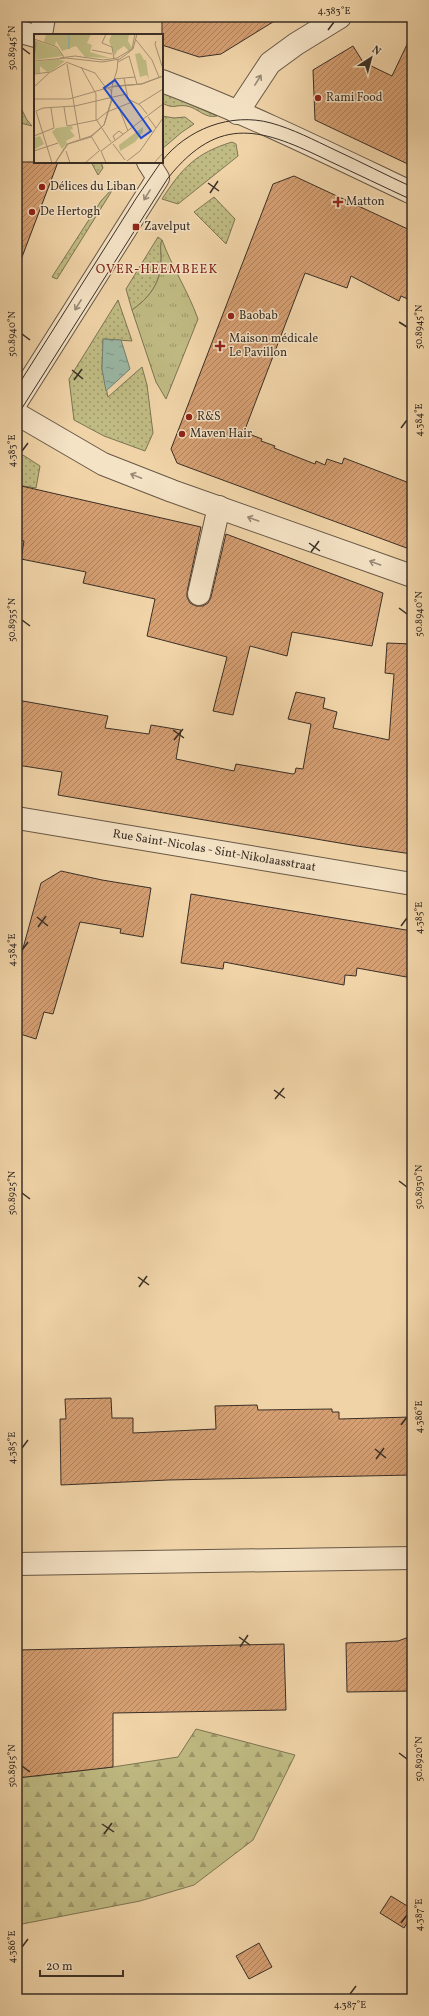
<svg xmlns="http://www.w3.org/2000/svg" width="429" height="2016" font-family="Vollkorn,serif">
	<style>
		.grass { fill: url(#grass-dots); stroke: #7d7554 }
		.forest { fill: url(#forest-firs); stroke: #7d7554 }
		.park { fill: url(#park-tufts); stroke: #7d7554 }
		.garden { fill: url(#garden-furrows); stroke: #7d7554 }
		.water { fill: url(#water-ripples); stroke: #748173 }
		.building { fill: url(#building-hatch); stroke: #3a2f26 }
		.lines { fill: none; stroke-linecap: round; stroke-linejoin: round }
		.minor-casing { stroke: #685846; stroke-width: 24 }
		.minor { stroke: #f5e3c6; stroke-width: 22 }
		.tram { stroke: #3a2f26; stroke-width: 1 }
		.oneway { stroke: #988976 }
		.ticks { fill: none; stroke: #3a2f26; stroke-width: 1.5 }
		.poi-dot { fill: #8f2418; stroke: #f5e3c6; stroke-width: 1.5 }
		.labels { text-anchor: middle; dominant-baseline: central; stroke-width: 3; stroke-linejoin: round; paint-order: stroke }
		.poi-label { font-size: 12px; fill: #3a2f26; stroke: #f5e3c6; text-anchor: start }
		.street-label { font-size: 12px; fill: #3a2f26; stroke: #f5e3c6 }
		.neighbourhood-label { font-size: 13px; letter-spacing: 1px; fill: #7a1f14; stroke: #f5e3c6 }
		.inset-river { fill: none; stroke: #9ab8a6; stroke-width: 2 }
		.inset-road { fill: none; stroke: #a79274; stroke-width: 1 }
		.view { fill: #1d4ed8; fill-opacity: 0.15; stroke: #1d4ed8; stroke-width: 2 }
		.inset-edge { fill: none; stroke: #3a2f26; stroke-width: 2 }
		.neatline { fill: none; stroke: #3a2f26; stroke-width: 1.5 }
		.ticks-label { font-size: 10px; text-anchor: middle; fill: #3a2f26 }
	</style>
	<defs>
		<pattern id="grass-dots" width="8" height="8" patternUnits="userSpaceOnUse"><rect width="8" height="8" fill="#c0bb83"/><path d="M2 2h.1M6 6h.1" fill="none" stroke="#9d986b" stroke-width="1.8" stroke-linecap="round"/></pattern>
		<pattern id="forest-firs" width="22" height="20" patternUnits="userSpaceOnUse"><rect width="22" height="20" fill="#c0bb83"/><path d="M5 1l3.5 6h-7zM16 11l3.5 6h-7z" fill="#9d986b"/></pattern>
		<pattern id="park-tufts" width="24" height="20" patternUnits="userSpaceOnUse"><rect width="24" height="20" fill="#c0bb83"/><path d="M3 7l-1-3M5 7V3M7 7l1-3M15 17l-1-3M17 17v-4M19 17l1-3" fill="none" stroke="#9d986b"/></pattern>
		<pattern id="garden-furrows" width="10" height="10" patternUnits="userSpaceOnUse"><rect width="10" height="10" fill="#c0bb83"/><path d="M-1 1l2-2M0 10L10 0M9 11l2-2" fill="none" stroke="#9d986b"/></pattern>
		<pattern id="water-ripples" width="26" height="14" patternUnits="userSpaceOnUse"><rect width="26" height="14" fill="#9ab8a6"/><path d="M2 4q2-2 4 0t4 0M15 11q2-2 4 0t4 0" fill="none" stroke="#7f9687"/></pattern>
		<pattern id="building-hatch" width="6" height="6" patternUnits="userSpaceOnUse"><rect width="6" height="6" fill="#d59f72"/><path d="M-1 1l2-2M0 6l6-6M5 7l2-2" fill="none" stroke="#ae825d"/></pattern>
	</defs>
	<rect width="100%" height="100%" fill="#f0d4a8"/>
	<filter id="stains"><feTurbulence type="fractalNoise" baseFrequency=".005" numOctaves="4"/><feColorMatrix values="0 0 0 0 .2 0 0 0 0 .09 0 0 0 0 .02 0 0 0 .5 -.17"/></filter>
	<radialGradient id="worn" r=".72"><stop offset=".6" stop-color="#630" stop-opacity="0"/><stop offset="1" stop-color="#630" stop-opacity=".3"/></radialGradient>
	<path class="grass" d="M162 92 217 116C205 119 198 108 187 106 175 104 175 110 162 103Z
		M162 116 174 118 185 117 194 124 182 132 162 149Z
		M232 142 236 144 238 156 178 204 162 199C182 168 196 153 232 142Z
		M91 162H101L103 168 98 175Z
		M112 189H113L57 279 52 277 101 201Z
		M214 197 235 219 226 244 194 212Z
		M158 237 162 240C159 247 162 254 161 261 161 283 149 298 132 310L126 289Z
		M118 300 132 341 103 339 102 369 108 397 142 367 147 385 153 433 145 451 104 436 74 420 69 379Z
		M23 455 40 466 36 488 17 485V461Z"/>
	<path class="forest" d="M196 1729 295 1755 253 1840 194 1885 140 1901 17 1925V1778L113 1767 178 1757Z"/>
	<path class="park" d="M162 240C172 267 188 291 198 319L166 399 156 382 132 310C149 298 161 283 161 261 162 254 159 247 162 240Z"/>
	<path class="garden" d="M18 102 27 120 32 126 17 122Z"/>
	<path class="water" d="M103 339 121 340 130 369 106 391 102 369Z"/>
	<path class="building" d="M162 17H281L221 54 199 57 162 45Z
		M412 34V166L315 120 313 70 353 46 363 62 392 76Z
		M17 162H58L19 265H17Z
		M294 176 412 231V301L401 296 399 301 351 276 347 288 305 273 244 432 262 439 261 441 275 446 274 448 315 464 316 461 325 465 327 459 342 464 344 458 412 484V550L182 465 177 463 171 449 273 184Z
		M17 485 201 527 187 592V597L190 603 196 606H203L208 603 211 597 226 534 383 593 372 646 292 632 287 656 250 646 233 715 213 711 227 657 147 636 155 599 83 583 86 572 21 559 24 541 17 540Z
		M387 643 412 644V854L357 846 58 795 62 772 17 765V700L108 716 105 728 149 734 151 725 181 730 176 759 234 771 236 764 293 774 295 773 296 768 303 769 311 724 288 719 296 692 325 698 323 708 337 712 333 728 389 740 394 674 385 673Z
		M61 871 102 880 151 888 143 937 120 933 121 929 80 922 53 1014 44 1012 36 1039 17 1033V970L41 883Z
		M191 894 412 931V978L357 968 356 976 345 975 344 985 224 962 223 969 181 963Z
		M111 1398 112 1418H133V1433L216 1429 215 1406 257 1405 258 1410 332 1409V1412H339V1419L412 1417V1475L168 1480 61 1485 60 1419H66L65 1399Z
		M412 1636V1691L347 1692 346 1643 398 1641Z
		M284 1644 286 1710 113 1713V1767L17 1778V1650Z
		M391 1896 412 1909V1915L404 1928 380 1913Z
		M259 1943 272 1967 249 1979 236 1956Z"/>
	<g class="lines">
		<g class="minor-casing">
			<g id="minor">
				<path d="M17 31 35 36"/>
				<path d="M41 35 44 17"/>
				<path d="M162 81C247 113 330 154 412 193"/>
				<path d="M237 113 270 63 296 44 340 17"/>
				<path d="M17 401 158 178 148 162"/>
				<path d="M17 414 103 464 172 491 412 576"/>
				<path d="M199 594 219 507"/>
				<path id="s1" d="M17 818 412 884"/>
				<path d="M17 1564 412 1558"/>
			</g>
		</g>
		<use href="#minor" class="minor"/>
		<path class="tram" d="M162 161C187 129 231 112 271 123 293 129 314 140 335 150 361 162 386 175 412 187
			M17 387 137 197 161 162
			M17 416 168 178C220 113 263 129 329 161 357 174 384 187 412 200"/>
	</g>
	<defs><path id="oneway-shaft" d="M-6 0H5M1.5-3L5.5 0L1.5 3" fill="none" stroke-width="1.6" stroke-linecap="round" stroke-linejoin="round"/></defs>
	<g class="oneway">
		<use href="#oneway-shaft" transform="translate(258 80) rotate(-58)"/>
		<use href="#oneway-shaft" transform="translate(147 195) rotate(122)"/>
		<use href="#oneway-shaft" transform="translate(78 305) rotate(122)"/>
		<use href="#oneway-shaft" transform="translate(136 476) rotate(-158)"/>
		<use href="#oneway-shaft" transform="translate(253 519) rotate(-160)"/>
		<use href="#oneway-shaft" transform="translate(375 563) rotate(-160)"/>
	</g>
	<path class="ticks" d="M328 30 334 22M22 48 30 54M208 183 219 191M210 193 218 181M399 322 407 327M22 334 30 340M72 370 83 379M74 380 82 369M401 428 407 420M22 451 28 443M309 543 320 551M311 552 319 541M399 608 407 614M22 620 30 626M173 730 184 738M174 740 183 729M37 917 48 926M401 926 407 918M38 927 46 916M22 950 28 942M274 1090 285 1098M275 1099 284 1088M399 1181 407 1187M22 1193 30 1199M138 1277 149 1285M139 1287 147 1276M401 1425 407 1417M22 1448 28 1440M375 1449 386 1458M376 1459 384 1448M239 1637 250 1645M240 1647 248 1635M399 1753 407 1759M22 1766 30 1772M102 1824 114 1832M104 1834 112 1823M401 1923 407 1915M22 1947 28 1939M350 1994 356 1986"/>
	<g class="poi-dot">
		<circle cx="318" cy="98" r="4"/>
		<circle cx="42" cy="187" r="4"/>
		<path d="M336 196h4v4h4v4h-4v4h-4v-4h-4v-4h4z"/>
		<circle cx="32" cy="212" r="4"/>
		<rect x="132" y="223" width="8" height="8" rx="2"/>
		<circle cx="231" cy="316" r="4"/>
		<path d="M218 340h4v4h4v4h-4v4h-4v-4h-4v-4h4z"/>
		<circle cx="189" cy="417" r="4"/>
		<circle cx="182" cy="434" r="4"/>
	</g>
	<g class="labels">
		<g class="poi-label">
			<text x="326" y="98">Rami Food</text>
			<text x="50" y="187">Délices du Liban</text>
			<text x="346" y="202">Matton</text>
			<text x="40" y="212">De Hertogh</text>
			<text x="144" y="227">Zavelput</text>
			<text x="239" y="316">Baobab</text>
			<text x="229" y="339">Maison médicale<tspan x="229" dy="14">Le Pavillon</tspan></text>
			<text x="197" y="417">R&amp;S</text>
			<text x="190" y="434">Maven Hair</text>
		</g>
		<g class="street-label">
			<text stroke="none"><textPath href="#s1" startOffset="200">Rue Saint-Nicolas - Sint-Nikolaasstraat</textPath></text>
		</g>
		<g class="neighbourhood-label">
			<text x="157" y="270">OVER-HEEMBEEK</text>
		</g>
	</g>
	<g transform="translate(34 34)">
		<rect width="129" height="129" fill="#f0d4a8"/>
		<path d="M0 6 23 14 29 22 0 26ZM24 25 31 27 18 37 13 38 6 32V39H0V28Z" fill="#c0bb83"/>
		<path d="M9 0H57L53 9 58 11 56 18 76 24 51 23 42 12 28 17 22 7 21 12 10 8 12 1ZM78 0H95L94 7 98 14 95 17 90 12 83 17 81 22 75 7ZM109 93V98L101 108 86 117 85 111Z" fill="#c0bb83"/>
		<path d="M38 92 39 95 36 96 41 102 32 107 33 109 28 115 18 98 22 94Z" fill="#c0bb83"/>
		<path d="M106 19 110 26H112L115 46 113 41 106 43 101 20ZM6 102 10 110 1 115 0 104Z" fill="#c0bb83"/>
		<path class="inset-river" d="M35 0V15"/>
		<path class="inset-road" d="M72 0 68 9 78 13 80 25M0 5 23 13 30 23M102 6 118 26 125 43M122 7 121 10 129 35M58 16 78 20M95 22 103 50M0 24 2 9 0 5M26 24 41 22 69 26 83 24 98 15 101 0M32 24 68 28 86 25 99 15 103 0M0 27 32 24M32 28 61 39 72 54M84 28 95 22M33 30 46 105M47 33 62 60V85L77 108M0 40 17 38 32 29M90 44 94 65 106 71 113 80M80 45 101 43M78 52 83 36 84 25M0 53 15 39M0 65H35L80 52 108 50 129 42M105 70 129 55M30 73 33 92 63 86 73 78 98 68M85 74 94 97M2 77 9 74 41 72 92 60M2 77 18 129M114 83 122 94M0 102 20 94 17 74M57 102 66 117M81 106 79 102 85 97 89 100M79 110 91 126M0 117 24 109M32 117 36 129M93 127 106 117 129 84M21 129 34 110 57 103 70 91 78 66 77 56 74 54M21 129 33 110 57 102 70 91 77 67 78 53 107 50 129 42M51 129 65 117M72 129 67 117 129 70M120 129 129 119"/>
		<path class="view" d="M81 46 117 97 107 104 70 54Z"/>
		<rect width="129" height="129" class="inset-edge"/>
	</g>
	<rect width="429" height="2016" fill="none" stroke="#f0d4a8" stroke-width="44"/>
	<g transform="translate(371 58) rotate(36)" stroke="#f5e3c6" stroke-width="3" paint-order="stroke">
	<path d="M0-3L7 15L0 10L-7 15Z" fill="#3a2f26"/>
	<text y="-6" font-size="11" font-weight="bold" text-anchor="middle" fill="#3a2f26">N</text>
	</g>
	<path d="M40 1970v6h83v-6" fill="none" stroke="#3a2f26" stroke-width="2"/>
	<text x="46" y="1970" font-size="12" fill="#3a2f26" stroke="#f5e3c6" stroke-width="3" paint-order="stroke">20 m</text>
	<rect x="22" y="22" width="385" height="1972" class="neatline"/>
	<g class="ticks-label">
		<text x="334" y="14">4.383°E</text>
		<text transform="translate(11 48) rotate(-90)" y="4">50.8945°N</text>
		<text transform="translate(418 327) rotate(-90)" y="4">50.8945°N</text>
		<text transform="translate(11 334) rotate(-90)" y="4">50.8940°N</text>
		<text transform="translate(418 420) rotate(-90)" y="4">4.384°E</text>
		<text transform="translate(11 451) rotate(-90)" y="4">4.383°E</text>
		<text transform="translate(418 614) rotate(-90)" y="4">50.8940°N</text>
		<text transform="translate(11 620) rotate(-90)" y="4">50.8935°N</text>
		<text transform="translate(418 918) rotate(-90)" y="4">4.385°E</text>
		<text transform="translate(11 950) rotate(-90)" y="4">4.384°E</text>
		<text transform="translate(418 1187) rotate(-90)" y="4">50.8930°N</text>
		<text transform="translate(11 1193) rotate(-90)" y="4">50.8925°N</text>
		<text transform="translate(418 1417) rotate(-90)" y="4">4.386°E</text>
		<text transform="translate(11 1448) rotate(-90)" y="4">4.385°E</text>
		<text transform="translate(418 1759) rotate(-90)" y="4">50.8920°N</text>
		<text transform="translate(11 1766) rotate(-90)" y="4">50.8915°N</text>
		<text transform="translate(418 1915) rotate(-90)" y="4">4.387°E</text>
		<text transform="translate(11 1947) rotate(-90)" y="4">4.386°E</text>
		<text x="350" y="2008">4.387°E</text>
	</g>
	<rect width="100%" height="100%" filter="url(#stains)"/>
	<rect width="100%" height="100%" fill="url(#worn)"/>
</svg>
